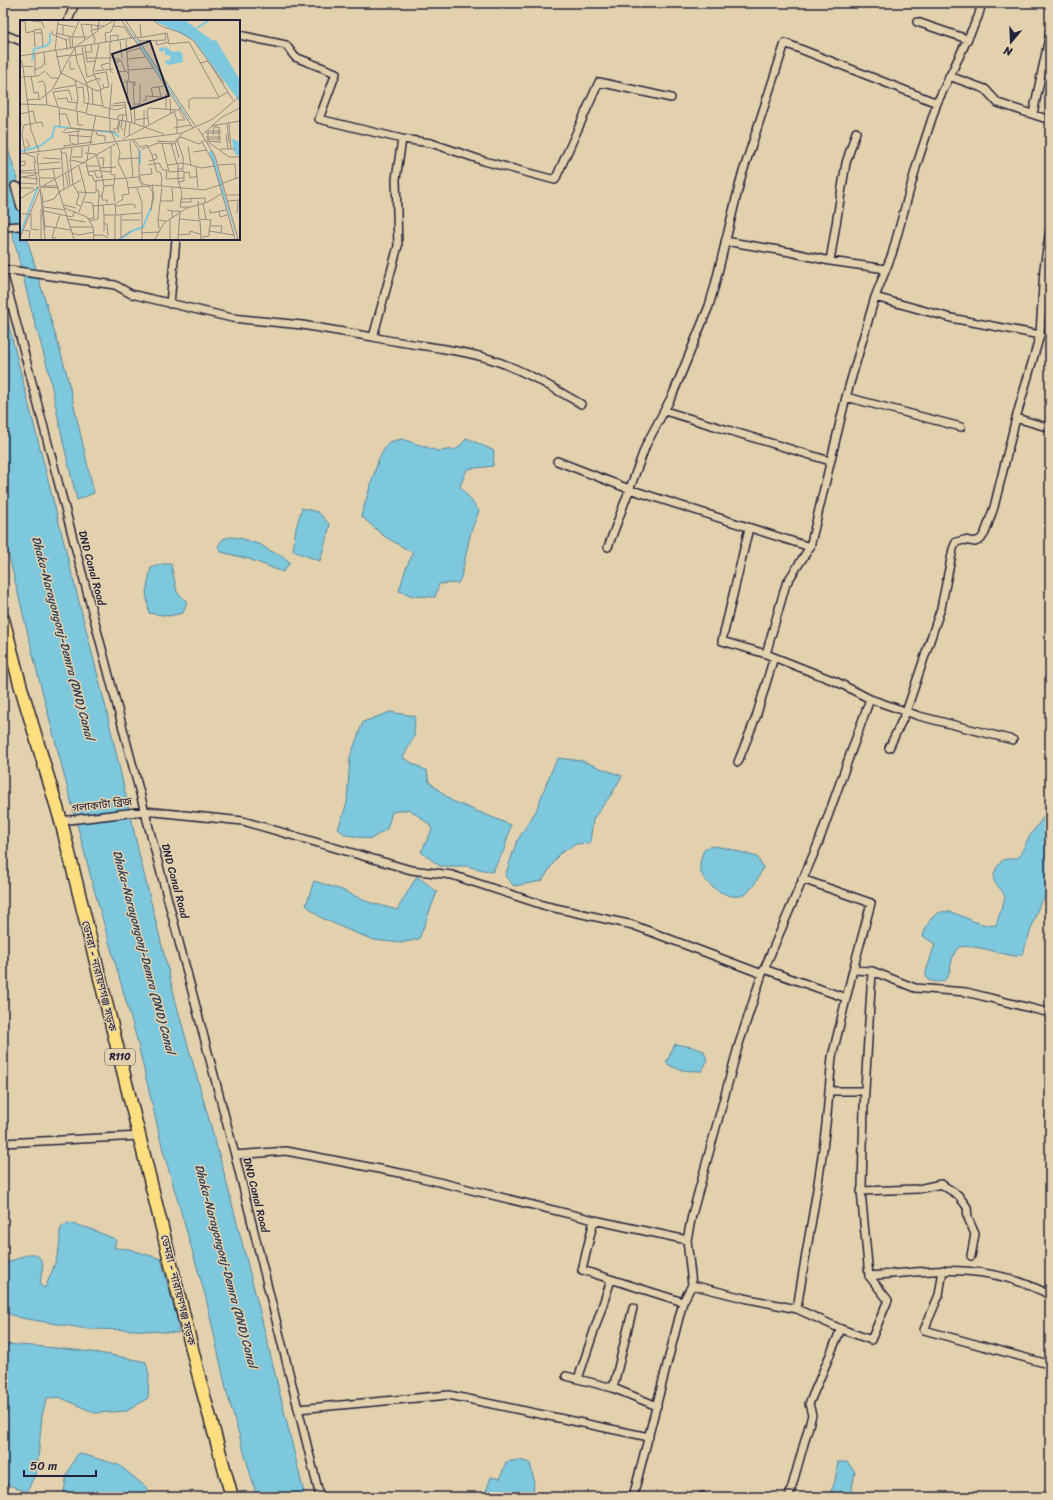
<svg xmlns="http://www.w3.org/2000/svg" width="1053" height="1500" font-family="Sriracha,'Noto Sans Bengali',sans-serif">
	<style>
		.water { fill: #7dc8dd; stroke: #59869c }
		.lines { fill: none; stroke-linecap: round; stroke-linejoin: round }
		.minor-casing { stroke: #22223b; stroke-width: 10 }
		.primary-casing { stroke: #22223b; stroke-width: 15 }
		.minor { stroke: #e3d1ae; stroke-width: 7 }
		.primary { stroke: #fedf80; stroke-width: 12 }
		.labels { text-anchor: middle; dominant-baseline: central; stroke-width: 3; stroke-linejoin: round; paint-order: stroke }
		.shield { fill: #e3d1ae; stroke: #5c565e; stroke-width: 1 }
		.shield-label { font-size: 10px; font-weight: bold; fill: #22223b }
		.street-label { font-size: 11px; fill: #22223b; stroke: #e3d1ae }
		.water-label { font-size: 12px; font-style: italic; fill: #34435b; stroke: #e3d1ae }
		.inset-river { fill: none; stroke: #7dc8dd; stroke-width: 2 }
		.inset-road { fill: none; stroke: #968b80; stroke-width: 1 }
		.view { fill: #22223b; fill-opacity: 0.15; stroke: #22223b; stroke-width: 2 }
		.inset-edge { fill: none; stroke: #22223b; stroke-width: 2 }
	</style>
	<rect width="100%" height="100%" fill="#e3d1ae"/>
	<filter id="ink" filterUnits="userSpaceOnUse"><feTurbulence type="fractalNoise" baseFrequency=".025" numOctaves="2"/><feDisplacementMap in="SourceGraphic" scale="8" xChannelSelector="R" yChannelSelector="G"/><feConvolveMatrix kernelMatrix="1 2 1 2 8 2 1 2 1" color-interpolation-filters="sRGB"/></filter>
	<g filter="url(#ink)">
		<path class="water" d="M3 134 16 174 19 193 21 239H27L66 371 94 493 77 500 64 446 48 369 31 309 3 195Z
			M3 303 105 704 140 858 179 1014 223 1169 259 1308 305 1497H257L227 1393 206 1298 163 1150 136 1036 94 889 39 679 3 532Z
			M467 438 494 451 493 466 467 469 460 486 479 511 471 531 461 577 458 583 439 584 435 597 413 596 399 591 406 568 413 553 384 536 361 516 379 458 389 442 402 439 438 451 457 449Z
			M302 508 318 512 330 525 320 561 293 551 296 528Z
			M230 537 240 538 261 545 270 551 279 554 290 562 283 572 249 559 221 552 218 546 223 539Z
			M162 564H171L177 592 187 602 183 613 168 616 149 613 146 592 151 568Z
			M390 712 415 716 414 736 403 758 427 771 429 782 452 801 511 825 504 850 492 872 466 866H440L421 852 432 830 429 824 409 809 392 812 387 829 371 839 346 835 338 829 347 803 350 757 363 722Z
			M558 758 582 761 622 776 611 795 593 819 590 843 576 844 559 854 542 881 514 886 505 876 517 841 536 811 550 774Z
			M1050 808V894L1045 897 1040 903 1024 950 1021 955 1016 956C997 954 978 944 959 947 945 959 958 990 928 980L926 976V972L935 944 923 936C939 886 966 929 996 925L1005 898C1002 884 987 886 997 867 999 865 1000 862 1003 860 1008 858 1014 860 1019 857L1029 837Z
			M713 846 726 848 757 857 763 867C760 875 754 887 747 893 732 904 703 885 700 869 699 863 702 854 705 848Z
			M417 876 437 892 419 939 401 943 374 940 348 930 320 917 306 905 314 881 342 890 368 902 397 910Z
			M675 1044 692 1047 704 1051 707 1061 702 1071C688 1071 677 1071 666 1063Z
			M69 1223 88 1228 115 1239 116 1241 114 1248 129 1249 161 1259 178 1323V1333L136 1330 88 1329 21 1318 4 1312 3 1268C7 1261 12 1261 19 1258 30 1253 37 1250 43 1264L40 1284 41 1286 45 1288C51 1275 56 1262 59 1248 61 1240 58 1233 62 1226Z
			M3 1344C51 1347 99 1351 146 1362L149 1375 148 1398 127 1411 95 1413 59 1397 47 1398 42 1415 37 1470 27 1492 6 1484 3 1481Z
			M78 1453 119 1465 147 1488 146 1497H63L67 1474Z
			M520 1460 530 1463 534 1480 533 1497H484L491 1477 500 1479 506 1462Z
			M838 1462H847L855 1472 852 1488 853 1497H829L835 1481Z"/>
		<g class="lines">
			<g class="minor-casing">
				<path id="minor" d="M68 21 75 3
					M917 22 967 39
					M3 34 21 41
					M239 35 286 45 295 57 336 73 319 119 402 139 431 143 484 161 555 180 599 82 671 98
					M949 76 985 89 998 103 1050 120
					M1033 114 1050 33
					M21 188 15 186 21 207
					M3 227 21 226
					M725 241 790 252 830 261 886 269
					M830 261 846 163 856 132
					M3 269 115 285 131 294 232 318 302 325 373 337 398 246 396 179 402 139
					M3 272 235 1155 320 1497
					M875 297 951 318 1040 335
					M170 304 176 239
					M373 337C412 346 452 347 490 359 524 370 551 387 581 404
					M846 397 961 427
					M665 411 830 461
					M1016 418 1050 428
					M557 461 629 489 810 547
					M749 528 722 641 766 654 837 682 870 699 919 716 1013 740
					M608 547 646 445 673 394 709 306 715 285 741 178 785 43 937 103
					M766 654 786 584 810 547 846 397 875 297 892 254 917 164 937 103 978 17 982 3
					M889 748 906 712 941 608 953 549 956 542 964 540 975 542 981 539 985 533 994 507 1016 418 1040 335 1044 268 1050 230
					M738 762 756 717 774 657
					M61 821 145 811 243 821 411 870 452 875 546 906 633 925 762 974
					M802 879 871 903 853 970 872 971 915 988 966 992 1050 1013
					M764 969 846 998
					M853 970 832 1057 829 1091H865
					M872 971 864 1107 862 1187 861 1191 869 1276C936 1270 988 1262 1050 1295
					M3 1143 140 1136
					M235 1155 286 1151 410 1175 594 1220 687 1240
					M861 1191 918 1189 941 1184 958 1195 967 1207 968 1218 975 1234 971 1256
					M594 1220 582 1270 683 1302
					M943 1270 939 1295 924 1330 1048 1364 1050 1358
					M692 1285 744 1298 797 1309 841 1329 871 1340 888 1300 869 1276
					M797 1309C808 1236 824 1164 829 1091
					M566 1376 613 1388 657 1406
					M578 1379 611 1280
					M613 1388 633 1308
					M298 1409 449 1395 649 1437
					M633 1497 683 1302 692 1285 687 1240 692 1215 738 1047 762 974 818 844 870 699
					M702 1497V1496
					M789 1497 812 1415 809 1404 841 1329"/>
			</g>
			<g class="primary-casing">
				<path id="primary" d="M3 619 20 684 61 821 201 1385 232 1497"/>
			</g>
			<use href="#minor" class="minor"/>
			<use href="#primary" class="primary"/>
		</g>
	</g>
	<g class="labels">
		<rect class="shield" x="105" y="1049" width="30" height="16" rx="3"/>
		<g class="shield-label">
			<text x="120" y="1057">R110</text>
		</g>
		<g class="street-label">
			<text transform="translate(92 568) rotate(75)">DND Canal Road</text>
			<text transform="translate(102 805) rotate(-7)">গলাকাটা ব্রিজ</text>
			<text transform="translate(175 881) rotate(75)">DND Canal Road</text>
			<text transform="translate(99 976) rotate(76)">ডেমরা - নারায়ণগঞ্জ সড়ক</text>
			<text transform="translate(256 1195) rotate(76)">DND Canal Road</text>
			<text transform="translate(178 1290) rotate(76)">ডেমরা - নারায়ণগঞ্জ সড়ক</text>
		</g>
		<g class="water-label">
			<text transform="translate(63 638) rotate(75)">Dhaka-Narayongonj-Demra (DND) Canal</text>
			<text transform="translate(144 952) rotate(75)">Dhaka-Narayongonj-Demra (DND) Canal</text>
			<text transform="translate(226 1266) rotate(75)">Dhaka-Narayongonj-Demra (DND) Canal</text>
		</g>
	</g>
	<g transform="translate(20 20)">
		<rect width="220" height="220" fill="#e3d1ae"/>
		<path d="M103 1 123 28 170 100H169ZM135 1H166L193 21 196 20 220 60V82L173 20ZM146 27 153 32 159 31 162 33 163 42 148 45 144 40 149 41 151 36 145 35V30L140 32 139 28ZM212 119 220 122 219 135H216L213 128ZM191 130 194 135 217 219 189 132Z" fill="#7dc8dd"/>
		<path class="inset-river" d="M177 8 188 1M12 41 14 29 26 26 30 22V13M78 111 93 112 99 117M0 132 20 126 32 117 35 106 49 108M120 144V130M0 215 18 166M101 219 112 211 123 207 131 188"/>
		<path class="inset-road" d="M12 1 22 2 24 8M102 1 173 108M106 1 176 107M134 1 143 7 162 13 174 21 204 63M0 2 5 1 6 13 14 11M38 4 43 5V14M61 4 84 6M61 4 65 20M120 4 121 17M43 5 55 7M71 5 72 10 78 9 77 5M93 6 104 7 112 19M79 9 93 1M71 10 75 19 74 24M32 11V14L46 20M15 13H22L23 27M36 13 52 17M49 17 51 29M52 17H67M46 18 47 30M118 18 147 13 149 24 169 22 199 77 208 72M106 20 109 61M100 21 102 38M119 21 146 20 145 14M136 21 137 25 149 22M86 22 85 13 91 12 95 1M90 22V51L93 53M91 22 90 16 98 15V21M79 24 73 52 81 69M65 26 67 42 75 41M15 27 14 10 21 9 22 13M62 27 67 57 74 55M53 28 52 17 59 1M55 28 57 42 67 65 69 78 66 94 110 102 144 114M35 31 38 1M36 31 41 54M66 32H72L71 25M107 32 120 28M24 33 25 45M15 34V55M0 36 117 17M50 36 63 34M36 37 50 35M66 38H92M108 39 126 37M1 40 3 46 13 47M50 41V49H55M99 41V39H94L95 42H98L99 41 101 40 105 51M180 43 188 41 213 80M0 46 3 47 11 110 19 131M83 49 81 45 89 43M14 50 22 47 24 43M109 50 134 48M75 51 93 49M26 52 31 58H39M98 52 106 51 109 54M41 53 77 71 80 70M74 54 86 52M11 56 14 73 18 72 19 80 32 70 55 27 78 11 79 1M2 57 18 56 25 51M55 60 58 77 56 90M107 60 108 84M18 62 23 61 25 65 27 85M103 62H115V66M113 62 115 103M66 63 79 58 80 61M83 64 84 68 80 70 83 87 96 90 105 87M57 68 63 67 64 78M72 68 73 85M84 68 89 67 86 51M34 69 56 65M33 72 49 70 52 81M33 72 38 87M133 76 131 68 145 66M64 78V83L83 86M37 79 47 78 48 82 58 83M150 79 151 94M6 80 19 79M123 81 126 80V76L141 77 139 67M0 84 27 85 66 93M93 84 105 82 107 101M114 84H120V64M110 85 112 103M91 86 105 85M39 87 40 107M146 89V74M158 89 165 100M169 89V80L173 78H199M124 90V107M57 91 58 105H63M154 91 157 100H165M0 92 1 107M0 94 13 91 16 103 22 102 23 107M39 94H46L51 108 96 112M103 95 101 108 103 110M89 98 92 63M90 99V113H92L95 121M97 100 99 95H107M115 100 128 98M157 100V113M209 103 211 129M207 104 209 123M129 105 127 91 129 88 156 90M191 106 220 101M154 108 171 105M178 108 195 136 218 219M93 109H97L99 101M58 110V124M188 111V121L201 122M188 111H201M2 113 4 105 15 103M2 113 5 133M42 113 47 108 76 111 77 115 85 116V122M44 113 60 111M98 113 100 100M186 113H201M206 114 208 129M48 115 71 117M50 115V122L55 125M182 115 202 97 220 88M193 115 194 107H199V122M104 116 106 101M109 116 110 102M186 117H201M103 119 161 88M187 119H201M112 120 119 130V161L123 166M114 120 120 127 127 125 132 135 136 134 137 139 129 141M157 120 163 137V149H157M110 121 113 158M137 121 154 122 162 114M187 121 209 137H220M182 122 193 142 215 219M142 123 149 152 164 151V161L158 162M151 123 157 144M155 123 159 138M70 124 76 95M168 126 171 146M5 128 10 126 6 119M44 128V126L73 122M52 128 50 141 53 164M41 129 44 169M122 129 138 123 154 124 161 117 179 124 185 120M200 129H215M173 132 187 130M19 133 17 136 25 219M41 133H46L50 165M65 133 76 134 81 151 91 152M0 134 162 113 193 99 220 76M6 134 14 137 16 143M132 135 137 152H140L142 158 141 166M52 137H62V127M23 138 41 139M79 138H84L83 148M98 139 120 138M50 140 65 143M14 141 17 164M67 141 69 126M0 142 5 141V145L0 146M66 142 69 156 72 155 74 161 94 159M158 143V160L162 173 160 187H169M19 144 40 142M128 145 139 143 143 150H147L146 159 164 158M148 145 162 143 182 148 194 146M198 145 215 144 216 159M66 146H80M176 147 178 168M80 148 96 147M131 148 132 154 120 155V159L123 164 132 166M19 150 41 148M0 151 16 150M1 151 2 153H18M74 151 77 158 83 156M81 151 84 166 94 165 95 155 90 154M67 152 81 150M91 153V127M164 153 169 152 170 158 178 156M46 154 48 166M0 157 18 159M2 157 15 155M20 158H34M95 159 118 157M0 163 17 164M203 163 220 157M53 164 59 175 56 184 60 186M23 166H38M93 166 95 182M21 167 35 159 33 149M21 167 39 168M0 168H14M108 168 129 166 133 173 131 190 134 176 132 165 184 170 203 164M117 168 122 183V219M58 172 75 173 77 170M22 173 25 210M206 175H220M79 176H82L84 166M82 176V180H87V184M0 179V209M0 179 19 167M161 179 185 178V182M141 181H153L152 168M178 181 179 199M208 181 220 180M23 182 34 179 39 172 61 160M64 182 72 183 73 186 95 184 103 179 102 175 109 174 107 161 98 142 100 133 97 123M161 182H171V178M95 184 96 195 121 193M183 184 186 199M44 185 56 188M83 185 84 195H95M95 186 112 184 115 185V188M24 187 45 190M44 188 67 197 73 207 74 219M21 189V219M190 189V193L206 190M147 190 152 191V198M24 191 52 197 55 191M152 191H160L158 219M59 192 66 173 59 146M199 192 200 197 207 195M217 193 218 181M2 194H11V209L19 210M84 195V211M95 195V219M101 195V200H120M47 199 65 202M68 199 74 198 73 185M160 199 180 201 181 219M179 199 191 200 189 211 214 215M138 200 142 167M70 201 78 199 79 171 76 170V160M84 204H87L88 216M25 206 51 210M190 206H202L201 213M35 207 32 218H36M36 207 40 194M50 207H73M139 209 138 200 146 201M3 210 10 211 9 219M52 213 59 215 74 212M121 213 139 212M74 215H83L88 218M158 215 170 214V211L180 214M101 217V200M182 217 189 216V211M0 218 20 169M54 219 35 159 97 123M99 219 111 211M135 219 144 203 167 188 188 182 201 174M150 219V199"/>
		<path class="view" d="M130 21 149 76 111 89 92 34Z"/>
		<rect width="220" height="220" class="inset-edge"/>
	</g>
	<rect width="1053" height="1500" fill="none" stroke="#e3d1ae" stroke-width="16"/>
	<rect x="8" y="8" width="1037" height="1484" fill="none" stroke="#22223b" stroke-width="1.5" filter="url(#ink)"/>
	<g transform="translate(1011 42) rotate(199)" stroke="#e3d1ae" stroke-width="3" paint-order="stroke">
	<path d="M0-3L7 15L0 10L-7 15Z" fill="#22223b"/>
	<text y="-6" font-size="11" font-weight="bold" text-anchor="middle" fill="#22223b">N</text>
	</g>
	<path d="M24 1470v6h72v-6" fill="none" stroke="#22223b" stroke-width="2"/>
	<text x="30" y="1470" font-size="12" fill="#22223b" stroke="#e3d1ae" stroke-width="3" paint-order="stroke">50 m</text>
</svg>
